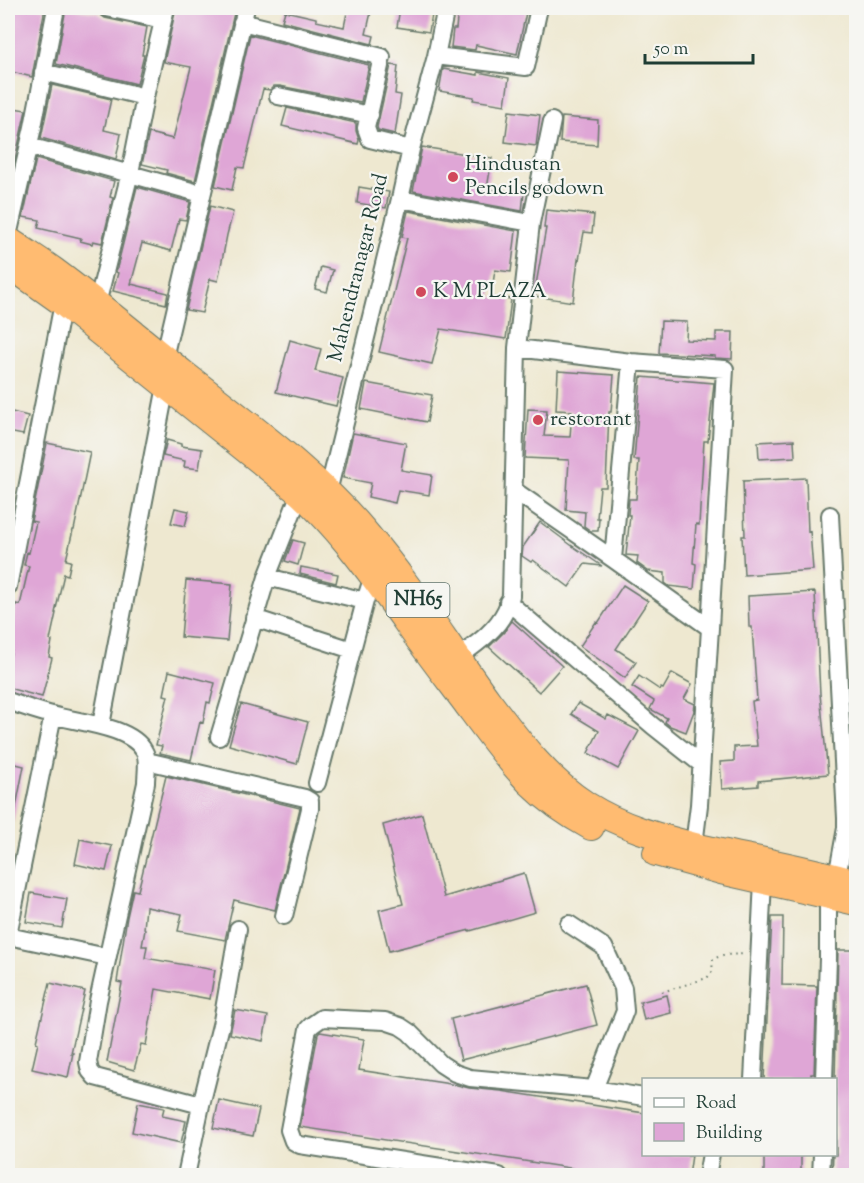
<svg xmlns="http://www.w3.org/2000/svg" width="864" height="1183" font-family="'Sorts Mill Goudy',serif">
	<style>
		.building { fill: #dfa6d6 }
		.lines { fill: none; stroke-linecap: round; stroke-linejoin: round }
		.minor-casing { stroke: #67796b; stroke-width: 20 }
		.highway-casing { stroke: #67796b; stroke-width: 28 }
		.path { stroke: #67796b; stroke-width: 2; stroke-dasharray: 1.5 4.5; stroke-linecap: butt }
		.minor { stroke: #fff; stroke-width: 16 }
		.highway { stroke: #ffbb71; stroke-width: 26 }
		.poi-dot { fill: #d1495b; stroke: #f6f6f2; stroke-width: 2 }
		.labels { text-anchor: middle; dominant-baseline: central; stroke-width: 4.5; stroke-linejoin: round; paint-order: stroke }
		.shield { fill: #f6f6f2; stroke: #60746d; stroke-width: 1.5 }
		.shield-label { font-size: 20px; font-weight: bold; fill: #1f3d34 }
		.poi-label { font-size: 21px; fill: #1f3d34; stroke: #f6f6f2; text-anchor: start }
		.street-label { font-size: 21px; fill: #1f3d34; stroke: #f6f6f2 }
	</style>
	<rect width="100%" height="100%" fill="#f6f6f2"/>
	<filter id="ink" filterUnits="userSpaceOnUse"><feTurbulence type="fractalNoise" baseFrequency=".0167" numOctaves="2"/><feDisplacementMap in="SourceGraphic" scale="12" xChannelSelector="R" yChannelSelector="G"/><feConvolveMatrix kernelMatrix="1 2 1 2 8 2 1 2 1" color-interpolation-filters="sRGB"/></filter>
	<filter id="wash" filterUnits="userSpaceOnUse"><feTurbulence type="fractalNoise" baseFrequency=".008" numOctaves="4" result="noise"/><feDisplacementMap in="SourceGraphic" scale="24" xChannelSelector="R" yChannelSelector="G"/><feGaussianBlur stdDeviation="1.35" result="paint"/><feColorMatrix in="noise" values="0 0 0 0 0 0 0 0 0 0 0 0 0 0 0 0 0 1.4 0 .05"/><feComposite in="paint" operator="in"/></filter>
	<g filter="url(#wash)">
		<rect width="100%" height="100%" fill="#eee8d0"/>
		<g id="blocks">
			<path class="building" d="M8 8H45L32 77 8 71Z
				M66 8 98 13 105 18 147 27 142 55H144L137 84 56 64Z
				M176 8 203 14 205 8H227L235 9 195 181 166 173 167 170 142 164 149 133 173 139 191 67 164 62Z
				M348 8H372L366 34 374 36 372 44 282 21 285 11 316 18V21L344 27Z
				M400 8H433L429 32 397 27Z
				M458 8H527L517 54 476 45 475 50 451 47 453 29H456Z
				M250 35 369 65 361 102 280 86H274L270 90 263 89 244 168 237 167 232 190 215 186Z
				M391 65 398 66 395 94 401 95 395 134 378 130 377 127Z
				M443 69 478 75V72L509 78 505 105 473 100 474 97 439 91Z
				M52 85 111 99 104 130 121 134 116 159 41 138Z
				M8 107 26 110 8 191Z
				M287 108 356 123V131L359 140 358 144 282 126Z
				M509 111 540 115 536 146 505 142Z
				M562 117 598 120 597 145 560 142Z
				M422 147 492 158 487 189 524 193 522 211 413 191Z
				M36 159 114 181 110 197 113 198 102 243 93 241 92 244 80 241 81 238 38 228 40 220 23 217Z
				M137 187 190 202 186 220 179 219 171 251 142 243 131 284 168 293 166 304 113 291 118 273 116 272Z
				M359 187 389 192 386 208 357 203Z
				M210 206 233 212 227 235 218 281 210 279 202 313 186 310Z
				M546 210 594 215 592 233 584 232 579 260 578 259 573 302 534 296 546 228H544Z
				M408 211 516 231 511 272 495 270 491 297 511 299 506 339 441 329 432 364 379 352 407 238 402 237Z
				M321 267 333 270 327 292 315 289Z
				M661 321 687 322 686 340 716 341V332H733L732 359 715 358V356L659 353Z
				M290 340 321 349 315 371 343 378 336 406 276 392Z
				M558 371 614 375 611 412H609L606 487H600L597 518H599L598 531H591L584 526 585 512 566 510 569 460 525 458 528 409 547 410 544 436 570 437 572 411 556 410Z
				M641 377 714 383 708 441H704L699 525 696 524 693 563 696 564 694 589 669 586 665 583V573L648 571 637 563 638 556 626 555 630 515H628L629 499H636L639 460H634Z
				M366 383 432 395 427 422 361 409Z
				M8 411 28 416 23 435 8 432Z
				M353 433 406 443 401 470 432 475 429 495 398 490 395 503 368 497 371 483 343 478Z
				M167 440 181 444V446L202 449 199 469 184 467 185 461 163 456Z
				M794 440 795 457 759 459 758 442Z
				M47 443 90 452 74 530H73L66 560 71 561 68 575 64 574 55 613H56L50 640 52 641 49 657 52 658 42 697 8 688V666L13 643 8 642 11 630 16 604 20 605 29 566 24 565 27 552 29 553 36 522 31 521Z
				M806 478 808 532 810 531 813 570 744 575 742 536H745L743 481Z
				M175 508 189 511 185 526 171 523Z
				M540 522 571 545 602 566 585 564 569 587 533 560 531 562 522 556 523 547Z
				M293 540 304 543 298 565 285 561Z
				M301 567 338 574 336 583 300 574Z
				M186 580 232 584 227 641 181 637Z
				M623 585 648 601 616 649 636 662 625 678 580 646 596 622 598 623Z
				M815 592 820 694 828 774 758 781V786L722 789 720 762 734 761V747L757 746 752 701 757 700 752 627H749L748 596Z
				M512 621 562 666 539 692 489 647 504 632Z
				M169 671 215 683 210 703 207 702 203 723 200 722 191 760 160 753 162 746 156 745 168 696 164 695Z
				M672 673 692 684 684 699 695 704 694 711 686 732 670 726 665 722 667 718 650 709 654 701 632 687 639 676 660 690 661 688 663 689Z
				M578 703 606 719 608 715 639 731 618 769 588 753 599 731 571 714Z
				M241 704 308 722 297 764 229 745Z
				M8 762 24 766 13 822 8 821Z
				M166 776 300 808 275 910 234 900 225 940 178 931 182 914 146 907 144 929 145 930 142 946H147L145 958 215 970 210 999 156 989 146 1045 141 1044 134 1070 107 1062 122 983 117 982 127 917 133 890 138 891Z
				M422 814 444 897 524 873 535 912 470 931V930L389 951 379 910 403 904 383 825Z
				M80 839 112 846 106 871 75 864Z
				M31 893 67 899 62 928 26 922Z
				M772 917H783L782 985 817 986 814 1074H811V1080H764Z
				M838 950H856V1176H832L833 1155H836L835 1080Z
				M50 983 85 991 71 1053H73L68 1077 32 1069 38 1043 36 1042Z
				M586 984 597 1025 461 1060 451 1019Z
				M667 995 671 1013 644 1020 640 1002Z
				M235 1010 268 1016 263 1041 230 1034Z
				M320 1032 364 1039 359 1070 457 1085 469 1088 501 1091 644 1113V1155H692L689 1176H622L300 1127 318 1034Z
				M219 1100 259 1109 253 1136 213 1128Z
				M138 1103 164 1108 162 1116 186 1121 181 1143 132 1132Z
				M764 1155H801V1176H764Z"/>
		</g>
	</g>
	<g filter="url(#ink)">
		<use href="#blocks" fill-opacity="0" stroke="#67796b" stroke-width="1.5"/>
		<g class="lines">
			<g class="minor-casing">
				<path id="minor" d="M107 8 163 20
					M242 22 382 57 366 128 370 139 411 149
					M436 56 526 67 539 8
					M43 72 145 97
					M278 96 370 115
					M29 146 202 194
					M400 199 531 223
					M8 236 33 127 56 8
					M97 304 130 173 145 97 166 8
					M164 358 246 8
					M515 491 613 559 710 628 725 369 631 362 517 348
					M328 492 400 199 411 149 436 56 446 8
					M830 515 846 818V828L837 877
					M613 559 631 362
					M267 577 365 601
					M8 587 63 303
					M508 602 653 726 701 764
					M254 618 352 650
					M457 658C475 645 496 631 506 610 508 606 509 601 511 596L517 348 531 223 552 121
					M8 701C22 706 37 711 52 715 76 722 131 726 144 751 149 759 146 773 146 783L98 1001 88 1062 90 1071 95 1077 201 1105
					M101 725 166 386
					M219 737 267 577 300 493
					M147 761 305 798 310 801V809L284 916
					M317 783 365 601 373 576
					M694 845 699 805 710 628
					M569 924 604 947 623 988 625 1011 594 1089
					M8 935 53 715
					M8 936 107 957
					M753 1080 763 881
					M824 1080 828 958V896
					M186 1176 201 1105 222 1021 238 929
					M499 1176 300 1145 293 1141 289 1130 308 1029 312 1025 322 1018 385 1021 400 1026 409 1032 441 1064 455 1073 470 1078 594 1089 644 1097
					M707 1176 711 1154
					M821 1176 822 1154"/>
			</g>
			<g class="highway-casing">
				<path id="highway" d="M8 240C23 250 39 260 53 270 98 303 140 339 183 373 246 423 314 471 366 533 411 586 448 646 489 702 518 740 546 779 587 805 622 827 656 836 695 846 749 859 804 867 856 883
					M8 264 63 303 300 493C341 530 372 575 404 619 424 648 445 675 466 703 486 730 506 758 529 782 547 800 569 815 591 827
					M656 853 721 871 856 902"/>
			</g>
			<path class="path" d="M662 992 707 978 712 972 713 959 723 955 745 954"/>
			<use href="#minor" class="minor"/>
			<use href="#highway" class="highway"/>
		</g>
	</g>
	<g class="poi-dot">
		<circle cx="453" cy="177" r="6"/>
		<circle cx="421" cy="292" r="6"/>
		<circle cx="538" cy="420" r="6"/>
	</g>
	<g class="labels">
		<rect class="shield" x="386.5" y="583" width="63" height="34" rx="4.5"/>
		<g class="shield-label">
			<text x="418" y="600">NH65</text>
		</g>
		<g class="poi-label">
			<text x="465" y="165">Hindustan<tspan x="465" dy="24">Pencils godown</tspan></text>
			<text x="433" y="292">K M PLAZA</text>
			<text x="550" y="420">restorant</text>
		</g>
		<g class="street-label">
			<text transform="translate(359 268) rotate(-76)">Mahendranagar Road</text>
		</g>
	</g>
	<rect width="864" height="1183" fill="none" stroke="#f6f6f2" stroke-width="30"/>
	<rect x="642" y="1078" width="195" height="78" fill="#f6f6f2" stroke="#a0aca6" stroke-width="1.5"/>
	<rect x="654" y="1098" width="30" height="9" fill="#ffffff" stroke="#a0aca6" stroke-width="1.5"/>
	<text x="696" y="1108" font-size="18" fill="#1f3d34">Road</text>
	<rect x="654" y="1123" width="30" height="18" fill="#dfa6d6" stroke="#a0aca6" stroke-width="1.5"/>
	<text x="696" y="1138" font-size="18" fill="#1f3d34">Building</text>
	<path d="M645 54v9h108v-9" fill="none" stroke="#1f3d34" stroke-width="3"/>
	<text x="654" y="54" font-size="18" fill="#1f3d34" stroke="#f6f6f2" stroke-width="4.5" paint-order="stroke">50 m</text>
</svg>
